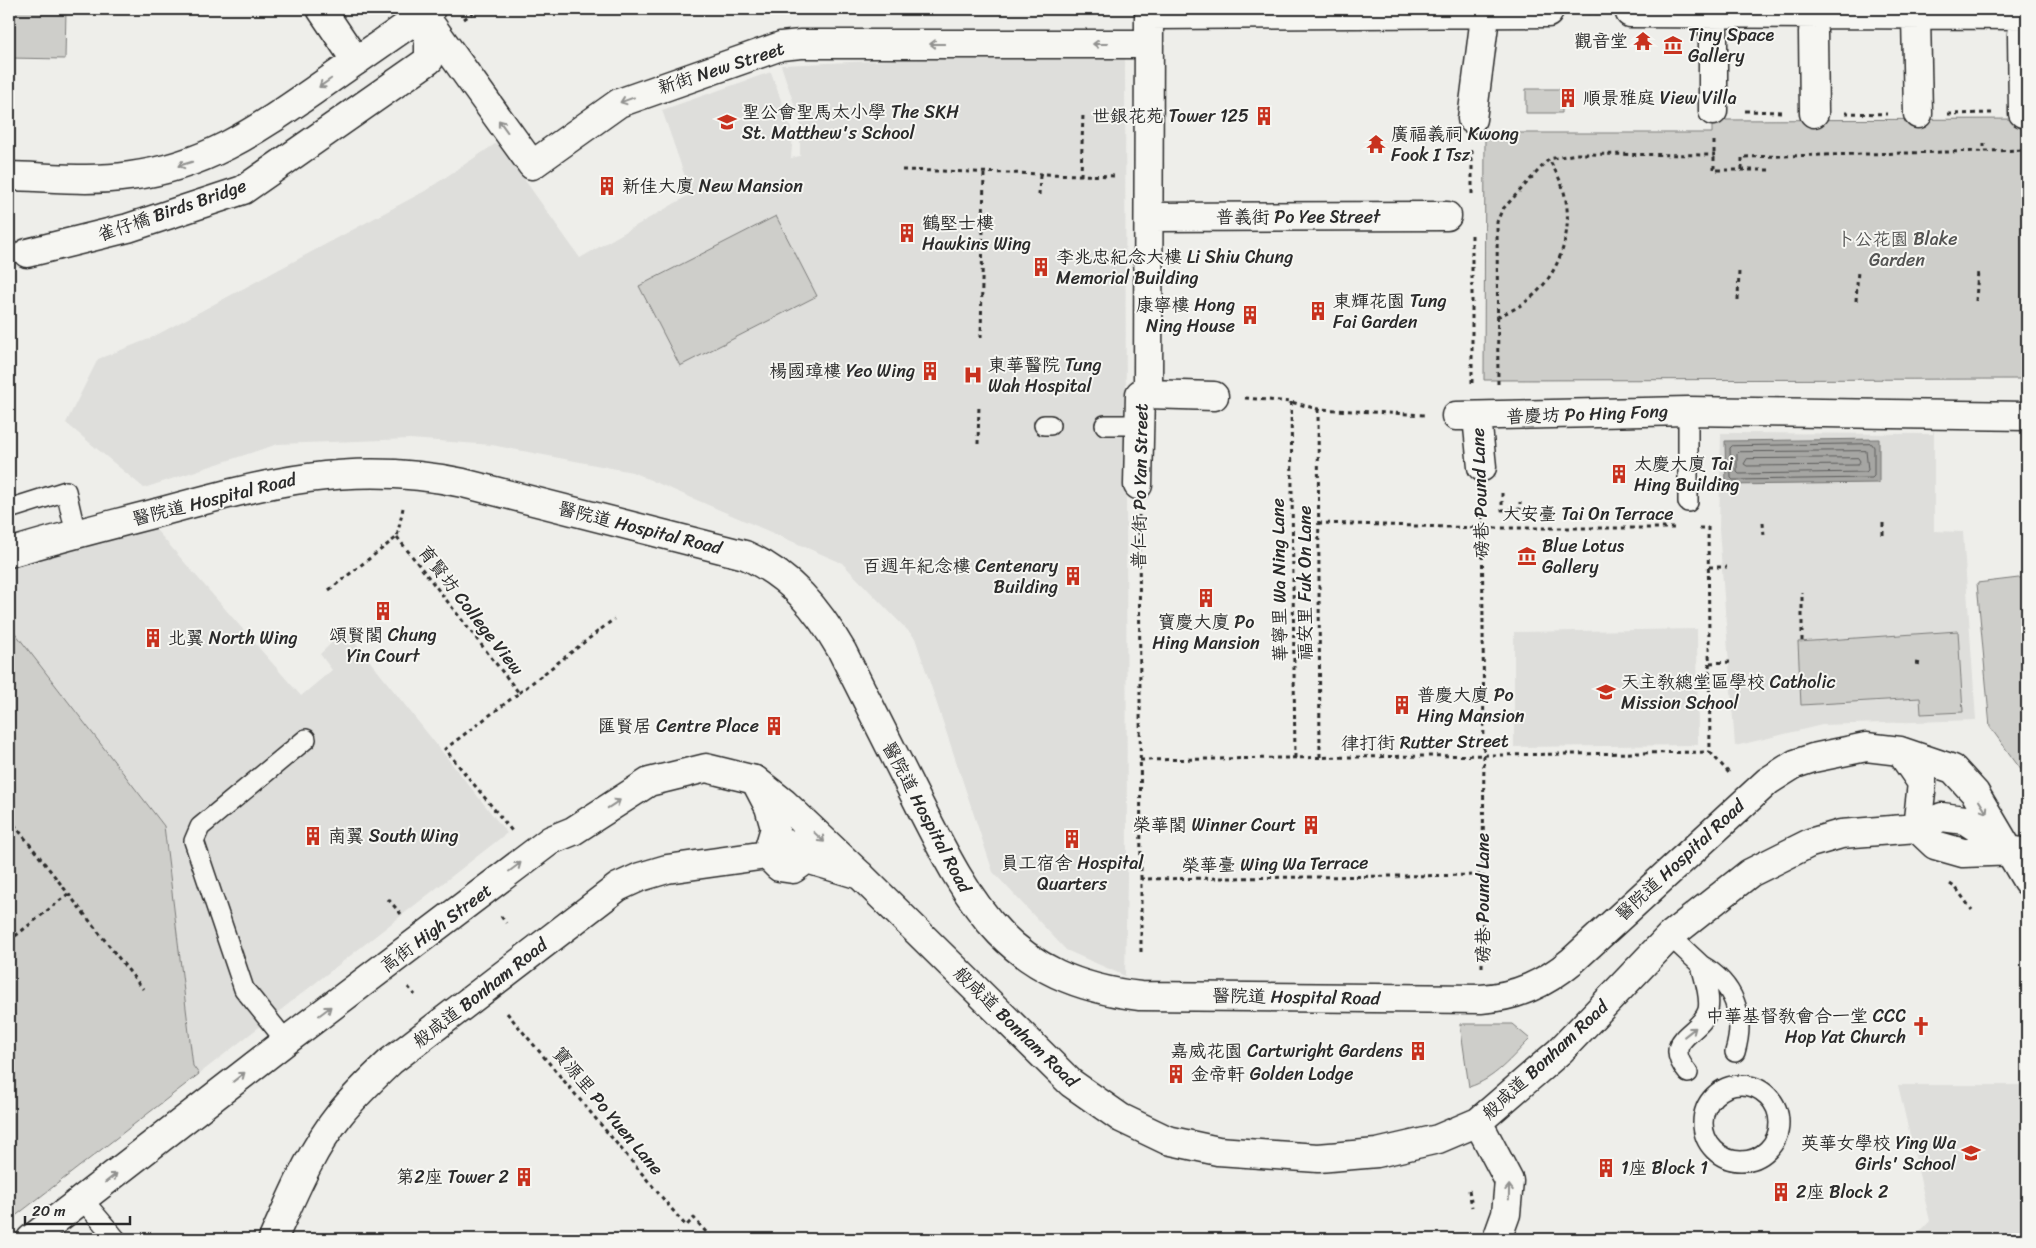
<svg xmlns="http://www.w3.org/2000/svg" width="2036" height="1248" font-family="Sriracha,'LXGW WenKai TC',sans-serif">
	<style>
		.built { fill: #dededb }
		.green { fill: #cececa; stroke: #7c7c7a }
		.water { fill: #a6a6a3; stroke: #757573 }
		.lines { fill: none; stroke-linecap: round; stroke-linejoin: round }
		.shore { stroke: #5c5c5b; stroke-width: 1 }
		.lane-casing { stroke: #2b2b2b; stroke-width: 22 }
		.street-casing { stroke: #2b2b2b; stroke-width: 31 }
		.secondary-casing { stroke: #2b2b2b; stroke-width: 31 }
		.path { stroke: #2b2b2b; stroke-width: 3; stroke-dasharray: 4 4; stroke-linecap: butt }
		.lane { stroke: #f6f6f2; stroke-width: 19 }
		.street { stroke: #f6f6f2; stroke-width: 28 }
		.secondary { stroke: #f6f6f2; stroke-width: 28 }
		.oneway { stroke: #90908e }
		.labels { text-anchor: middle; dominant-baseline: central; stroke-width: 4; stroke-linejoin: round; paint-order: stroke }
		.poi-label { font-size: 18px; fill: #2b2b2b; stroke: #f6f6f2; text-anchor: start }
		.street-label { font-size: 18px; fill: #2b2b2b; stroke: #f6f6f2 }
		.park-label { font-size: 18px; fill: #545453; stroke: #f6f6f2 }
	</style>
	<rect width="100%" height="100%" fill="#eeeeea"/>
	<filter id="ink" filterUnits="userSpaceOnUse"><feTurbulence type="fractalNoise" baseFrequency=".02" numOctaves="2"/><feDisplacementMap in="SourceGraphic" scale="10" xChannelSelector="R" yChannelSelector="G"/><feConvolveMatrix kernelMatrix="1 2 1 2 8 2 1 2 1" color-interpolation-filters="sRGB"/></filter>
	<g filter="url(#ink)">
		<path class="built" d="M1125 50 1127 880 1125 976 1066 950 993 872 915 638 842 563 632 472 492 445 410 439 278 444 144 488 66 423 98 359 149 339 425 191 498 142 580 258 691 194 662 110 771 72 793 134 791 158 800 156V122L781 65Z
			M1934 422V531L1963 532 1976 720 1822 725 1735 746 1719 529 1721 433 1933 434Z
			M151 524 301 696 332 670 320 654 345 630 507 833 199 1074 193 1066 164 826 9 625V565Z
			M1697 629 1698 745 1514 747V632Z
			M1898 1085H2027V1239H1913L1930 1221Z"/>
		<path class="green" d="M9 9H66L65 59 9 58Z
			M1526 89H1562V113H1526Z
			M2027 119V379L1484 380 1485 133H1712V120Z
			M776 216 817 296 680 366 639 286Z
			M2027 577V778L1990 727 1977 583Z
			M9 625 164 826 193 1066 199 1074 9 1221Z
			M1958 631 1963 712 1921 714 1920 698 1801 705 1798 642Z
			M1460 1024H1512L1530 1039C1511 1058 1495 1079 1469 1087Z"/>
		<path class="water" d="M1879 439V483L1726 485 1725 441Z"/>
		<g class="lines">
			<path class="shore" d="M1872 444 1874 447V476L1872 478 1733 480 1731 478 1730 448 1732 446Z
				M1866 451 1868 470 1866 472 1739 474 1737 472V454L1739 452Z
				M1858 458 1860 461 1858 465 1747 466 1744 464 1747 459Z"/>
			<g class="lane-casing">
				<path id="lane" d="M1688 411V502
					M1044 425H1050
					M1105 425H1140
					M9 509 66 491 76 534
					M1670 936 1701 965
					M286 1041 244 989 194 841 200 827 306 739
					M1688 1073C1659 1038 1701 1035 1708 1010 1711 996 1704 978 1701 965 1734 984 1746 1015 1735 1052
					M1703 1123a38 38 0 1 1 76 0a38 38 0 1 1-76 0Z
					M83 1200 116 1239"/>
			</g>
			<g class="street-casing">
				<path id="street" d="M321 9 356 61
					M1630 13 2027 15
					M423 14 532 165 619 103 781 46 801 44H1148
					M1149 15 1548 13
					M1916 16 1918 114
					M1813 32 1814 113
					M2022 34 2023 113
					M1713 111V9
					M1472 119 1486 9
					M1149 217 1447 216
					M27 253 128 228 243 190 429 60V42L424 19
					M1148 394 1214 396
					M1456 416 1688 411 2027 416
					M1477 417 1482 467
					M1138 485 1140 394H1148L1149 9
					M31 1239 286 1041 551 840 573 831 649 782 706 768 755 780 784 803 860 875"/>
			</g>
			<g class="secondary-casing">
				<path id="secondary" d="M9 176C49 177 90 182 130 176 207 166 257 130 319 87 356 61 393 35 431 9
					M9 553C57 538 107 526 156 513 262 484 351 459 463 483L745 555C791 576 817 608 842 651 867 700 892 750 917 800 972 909 1008 980 1140 996L1481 999C1518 996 1544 984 1572 961L1768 781 1795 764 1813 758 1866 747 1900 751 1953 769 1975 793 2027 881
					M1900 751 1922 783 1917 828
					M755 780 769 807 775 828 767 855
					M1917 828 1935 845 1963 853 2016 851
					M767 855 779 867 793 869 807 859
					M1478 1122 1509 1181 1506 1214 1497 1239
					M273 1239C292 1197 311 1150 340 1114 356 1094 373 1078 391 1061L618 887 640 877 667 869 767 855 782 843 798 846 807 859 860 875 1071 1083 1121 1118 1167 1140 1218 1151 1318 1158 1377 1153 1438 1139 1478 1122 1560 1051 1670 936 1750 873 1810 843 1841 834 1917 828 1942 817 1965 820 2003 845"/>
			</g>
			<path class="path" d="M1579 13H1600
				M464 19 478 9
				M1745 111 1782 112
				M1845 113 1887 114
				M1948 114 1992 113
				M1714 141V170H1773
				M1984 143V150
				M1472 150V197
				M902 170 1116 176
				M1742 170V157L2027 150
				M1081 176 1083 114
				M1039 195 1040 175
				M1472 235V384
				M1738 300 1739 270
				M1856 301 1858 270
				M1976 301 1978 270
				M1497 317C1505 313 1514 310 1521 305 1560 280 1578 226 1561 183 1558 175 1553 167 1549 159
				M981 338 984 172
				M1498 384 1497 222 1502 210 1549 159 1576 154 1715 155
				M1245 398 1291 402 1318 409 1425 415
				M1291 402 1295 758
				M1318 409 1320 757
				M978 444 979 404
				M1502 493V510L1520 509V502
				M1482 499 1484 755 1482 968
				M1139 515 1141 879
				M1318 523 1482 528H1677
				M1763 523 1764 536
				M1708 527 1710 752
				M1699 528H1708
				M1883 535V523
				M397 537 519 693 445 749 512 831
				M1709 567H1727
				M329 590 397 537 403 508
				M1802 641V592
				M1710 663 1730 662
				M1916 663 1922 664
				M519 693 614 619
				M1710 752 1729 773
				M1140 760 1710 752
				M9 818 143 989
				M1950 884 1956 888 1972 910
				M388 899 401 914
				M501 916 506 923
				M9 941 68 894
				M1141 952V879L1482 875
				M408 987 415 995
				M507 1013 686 1226 694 1218 712 1239
				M1469 1190 1472 1207"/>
			<use href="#lane" class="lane"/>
			<use href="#street" class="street"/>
			<use href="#secondary" class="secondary"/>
		</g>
		<defs><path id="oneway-shaft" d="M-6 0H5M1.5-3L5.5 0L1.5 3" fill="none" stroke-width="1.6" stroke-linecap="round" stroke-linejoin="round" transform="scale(1.25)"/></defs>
		<g class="oneway">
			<use href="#oneway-shaft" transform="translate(937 44) rotate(-180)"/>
			<use href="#oneway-shaft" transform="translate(1100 44) rotate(-180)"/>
			<use href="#oneway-shaft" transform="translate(325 83) rotate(145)"/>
			<use href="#oneway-shaft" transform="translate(627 100) rotate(160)"/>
			<use href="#oneway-shaft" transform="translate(503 126) rotate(-126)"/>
			<use href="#oneway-shaft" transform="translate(185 164) rotate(163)"/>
			<use href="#oneway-shaft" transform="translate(614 804) rotate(-33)"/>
			<use href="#oneway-shaft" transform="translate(1983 807) rotate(58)"/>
			<use href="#oneway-shaft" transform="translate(819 837) rotate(43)"/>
			<use href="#oneway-shaft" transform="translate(515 867) rotate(-37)"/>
			<use href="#oneway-shaft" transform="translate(325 1011) rotate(-37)"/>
			<use href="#oneway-shaft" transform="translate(1690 1032) rotate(-38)"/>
			<use href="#oneway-shaft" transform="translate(239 1077) rotate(-38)"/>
			<use href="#oneway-shaft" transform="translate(111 1178) rotate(-38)"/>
			<use href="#oneway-shaft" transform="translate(1509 1192) rotate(-89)"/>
		</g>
	</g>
	<defs>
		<g id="temple-bare" transform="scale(1.5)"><path d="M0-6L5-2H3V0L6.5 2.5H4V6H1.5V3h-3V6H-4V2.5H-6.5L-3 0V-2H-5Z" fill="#c8321e" stroke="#f6f6f2" stroke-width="2.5" paint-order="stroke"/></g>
		<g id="museum-bare" transform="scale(1.5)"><path d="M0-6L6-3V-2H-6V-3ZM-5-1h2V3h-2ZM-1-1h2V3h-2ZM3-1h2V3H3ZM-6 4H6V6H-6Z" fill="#c8321e" stroke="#f6f6f2" stroke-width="2.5" paint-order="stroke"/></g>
		<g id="building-bare" transform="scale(1.5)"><path d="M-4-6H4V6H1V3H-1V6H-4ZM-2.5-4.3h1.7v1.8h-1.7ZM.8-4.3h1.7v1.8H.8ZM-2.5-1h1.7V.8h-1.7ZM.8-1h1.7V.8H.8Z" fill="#c8321e" stroke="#f6f6f2" stroke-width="2.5" paint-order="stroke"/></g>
		<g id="school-bare" transform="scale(1.5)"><path d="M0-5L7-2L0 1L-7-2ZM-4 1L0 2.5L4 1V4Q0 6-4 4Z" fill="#c8321e" stroke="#f6f6f2" stroke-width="2.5" paint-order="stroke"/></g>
		<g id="hospital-bare" transform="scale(1.5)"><path d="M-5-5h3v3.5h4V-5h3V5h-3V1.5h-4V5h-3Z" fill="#c8321e" stroke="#f6f6f2" stroke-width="2.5" paint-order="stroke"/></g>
		<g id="church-bare" transform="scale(1.5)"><path d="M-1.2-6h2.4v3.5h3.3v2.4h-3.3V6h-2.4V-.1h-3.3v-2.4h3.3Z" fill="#c8321e" stroke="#f6f6f2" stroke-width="2.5" paint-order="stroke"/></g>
	</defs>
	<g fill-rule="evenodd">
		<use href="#temple-bare" x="1643" y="41"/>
		<use href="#museum-bare" x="1673" y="45"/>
		<use href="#building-bare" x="1568" y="98"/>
		<use href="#building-bare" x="1264" y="116"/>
		<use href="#school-bare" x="727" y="122"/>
		<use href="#temple-bare" x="1376" y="144"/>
		<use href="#building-bare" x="607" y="186"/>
		<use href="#building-bare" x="907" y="233"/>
		<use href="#building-bare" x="1041" y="267"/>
		<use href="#building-bare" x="1318" y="311"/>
		<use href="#building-bare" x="1250" y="315"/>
		<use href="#building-bare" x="930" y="371"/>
		<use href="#hospital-bare" x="973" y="375"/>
		<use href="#building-bare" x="1619" y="474"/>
		<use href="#museum-bare" x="1527" y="556"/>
		<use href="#building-bare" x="1073" y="576"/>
		<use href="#building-bare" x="1206" y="598"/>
		<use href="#building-bare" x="383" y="611"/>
		<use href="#building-bare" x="153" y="638"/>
		<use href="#school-bare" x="1606" y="692"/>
		<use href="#building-bare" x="1402" y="705"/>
		<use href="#building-bare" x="774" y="726"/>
		<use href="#building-bare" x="1311" y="825"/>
		<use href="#building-bare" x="313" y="836"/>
		<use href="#building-bare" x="1072" y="839"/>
		<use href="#church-bare" x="1921" y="1026"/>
		<use href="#building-bare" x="1418" y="1051"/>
		<use href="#building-bare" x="1176" y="1074"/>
		<use href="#school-bare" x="1971" y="1153"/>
		<use href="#building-bare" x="1606" y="1168"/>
		<use href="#building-bare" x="524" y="1177"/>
		<use href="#building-bare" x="1781" y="1192"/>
	</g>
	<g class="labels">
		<g class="poi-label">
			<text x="1688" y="35">Tiny Space<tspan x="1688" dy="21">Gallery</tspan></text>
			<text x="1628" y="41" text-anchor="end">觀音堂</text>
			<text x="1583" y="98">順景雅庭 View Villa</text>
			<text x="742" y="112">聖公會聖馬太小學 The SKH<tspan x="742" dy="21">St. Matthew's School</tspan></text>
			<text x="1249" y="116" text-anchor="end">世銀花苑 Tower 125</text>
			<text x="1391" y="134">廣福義祠 Kwong<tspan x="1391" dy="21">Fook I Tsz</tspan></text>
			<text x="622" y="186">新佳大廈 New Mansion</text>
			<text x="922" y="223">鶴堅士樓<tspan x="922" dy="21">Hawkins Wing</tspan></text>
			<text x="1056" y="257">李兆忠紀念大樓 Li Shiu Chung<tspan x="1056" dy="21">Memorial Building</tspan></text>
			<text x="1333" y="301">東輝花園 Tung<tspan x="1333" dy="21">Fai Garden</tspan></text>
			<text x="1235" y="305" text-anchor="end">康寧樓 Hong<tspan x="1235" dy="21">Ning House</tspan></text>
			<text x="988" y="365">東華醫院 Tung<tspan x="988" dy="21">Wah Hospital</tspan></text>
			<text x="915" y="371" text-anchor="end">楊國璋樓 Yeo Wing</text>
			<text x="1634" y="464">太慶大廈 Tai<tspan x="1634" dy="21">Hing Building</tspan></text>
			<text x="1542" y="546">Blue Lotus<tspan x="1542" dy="21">Gallery</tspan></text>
			<text x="1058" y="566" text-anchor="end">百週年紀念樓 Centenary<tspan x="1058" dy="21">Building</tspan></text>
			<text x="1206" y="622" text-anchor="middle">寶慶大廈 Po<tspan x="1206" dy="21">Hing Mansion</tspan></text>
			<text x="383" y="635" text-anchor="middle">頌賢閣 Chung<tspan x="383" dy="21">Yin Court</tspan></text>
			<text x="168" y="638">北翼 North Wing</text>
			<text x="1621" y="682">天主教總堂區學校 Catholic<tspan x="1621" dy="21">Mission School</tspan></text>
			<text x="1417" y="695">普慶大廈 Po<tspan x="1417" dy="21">Hing Mansion</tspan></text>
			<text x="759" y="726" text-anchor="end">匯賢居 Centre Place</text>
			<text x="1296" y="825" text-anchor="end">榮華閣 Winner Court</text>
			<text x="328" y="836">南翼 South Wing</text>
			<text x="1072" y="863" text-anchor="middle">員工宿舍 Hospital<tspan x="1072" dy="21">Quarters</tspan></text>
			<text x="1906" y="1016" text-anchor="end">中華基督教會合一堂 CCC<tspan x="1906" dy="21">Hop Yat Church</tspan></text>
			<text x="1403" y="1051" text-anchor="end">嘉威花園 Cartwright Gardens</text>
			<text x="1191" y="1074">金帝軒 Golden Lodge</text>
			<text x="1956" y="1143" text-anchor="end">英華女學校 Ying Wa<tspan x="1956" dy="21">Girls' School</tspan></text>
			<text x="1621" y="1168">1座 Block 1</text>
			<text x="509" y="1177" text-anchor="end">第2座 Tower 2</text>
			<text x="1796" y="1192">2座 Block 2</text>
		</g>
		<g class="street-label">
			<text transform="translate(721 68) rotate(-18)">新街 New Street</text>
			<text transform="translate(172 210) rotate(-19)">雀仔橋 Birds Bridge</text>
			<text x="1298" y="217">普義街 Po Yee Street</text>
			<text transform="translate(1587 414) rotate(-2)">普慶坊 Po Hing Fong</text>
			<text transform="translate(1140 486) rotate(-89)">普仁街 Po Yan Street</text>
			<text transform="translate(1480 493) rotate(-92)">磅巷 Pound Lane</text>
			<text transform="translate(214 499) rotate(-14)">醫院道 Hospital Road</text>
			<text x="1588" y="514">大安臺 Tai On Terrace</text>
			<text transform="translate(640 528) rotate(14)">醫院道 Hospital Road</text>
			<text transform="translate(1279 580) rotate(-91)">華寧里 Wa Ning Lane</text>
			<text transform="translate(1305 583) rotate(-90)">福安里 Fuk On Lane</text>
			<text transform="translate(471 610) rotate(52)">育賢坊 College View</text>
			<text transform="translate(1425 742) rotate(-1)">律打街 Rutter Street</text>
			<text transform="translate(927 817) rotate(62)">醫院道 Hospital Road</text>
			<text transform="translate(1680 860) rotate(-43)">醫院道 Hospital Road</text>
			<text transform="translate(1275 864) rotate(-1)">榮華臺 Wing Wa Terrace</text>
			<text transform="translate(1483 898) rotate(-90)">磅巷 Pound Lane</text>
			<text transform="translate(436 928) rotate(-37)">高街 High Street</text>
			<text transform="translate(480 993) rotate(-38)">般咸道 Bonham Road</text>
			<text transform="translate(1296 997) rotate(1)">醫院道 Hospital Road</text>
			<text transform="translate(1016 1027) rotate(44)">般咸道 Bonham Road</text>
			<text transform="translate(1545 1060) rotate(-43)">般咸道 Bonham Road</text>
			<text transform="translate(608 1111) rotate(50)">寶源里 Po Yuen Lane</text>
		</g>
		<g class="park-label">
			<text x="1897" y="239">卜公花園 Blake<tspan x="1897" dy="21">Garden</tspan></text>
		</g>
	</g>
	<rect width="2036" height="1248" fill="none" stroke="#f6f6f2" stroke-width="30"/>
	<rect x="15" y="15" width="2006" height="1218" fill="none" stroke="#2b2b2b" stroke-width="2" filter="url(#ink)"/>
	<path d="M25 1216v8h105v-8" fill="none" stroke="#2b2b2b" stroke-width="2.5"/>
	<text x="32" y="1216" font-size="15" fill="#2b2b2b" stroke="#f6f6f2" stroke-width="4" paint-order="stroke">20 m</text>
</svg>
